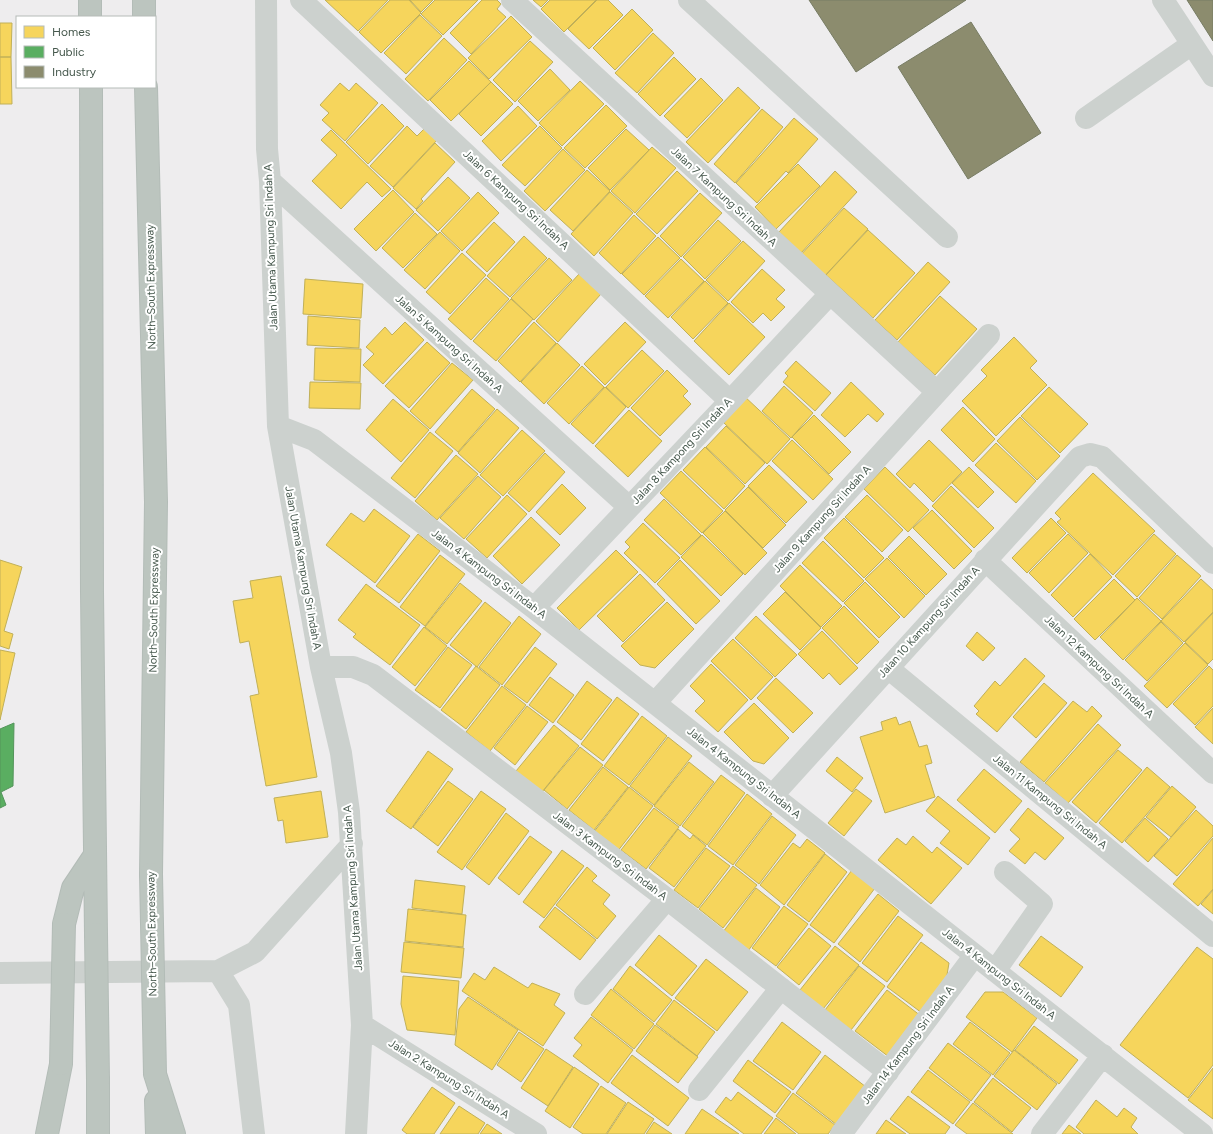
<svg xmlns="http://www.w3.org/2000/svg" width="1213" height="1134" font-family="Figtree,sans-serif">
	<style>
		.homes { fill: #f6d55c; stroke: #c1b058 }
		.public { fill: #5aae61; stroke: #54945b }
		.industry { fill: #8c8c6e; stroke: #777c64 }
		.lines { fill: none; stroke-linecap: round; stroke-linejoin: round }
		.highway-casing { stroke: #b3bcb7; stroke-width: 24 }
		.minor { stroke: #ccd1ce; stroke-width: 22 }
		.highway { stroke: #bcc5bf; stroke-width: 22 }
		.highway-bridge-casing { stroke: #b3bcb7; stroke-width: 24; stroke-linecap: butt }
		.highway-bridge { stroke: #bcc5bf; stroke-width: 22 }
		.labels { text-anchor: middle; dominant-baseline: central; stroke-width: 4; stroke-linejoin: round; paint-order: stroke }
		.street-label { font-size: 11px; fill: #46584d; stroke: #fff }
	</style>
	<rect width="100%" height="100%" fill="#eeedee"/>
	<path class="homes" d="M325 0H388L358 31Z
		M390 0H409L421 13 381 53 359 32Z
		M410 0H433L421 12Z
		M435 0H478L443 35 421 14Z
		M482 0H497L501 4 497 9 506 17 471 54 450 33Z
		M533 0H548L541 7Z
		M550 0H596L564 32 541 9Z
		M597 0H608L623 15 589 49 568 29Z
		M632 9 653 30 615 70 593 48Z
		M420 15 442 36 406 74 384 53Z
		M511 16 532 37 489 79 468 58Z
		M0 23H12L11 57H0Z
		M653 33 674 53 637 93 615 73Z
		M444 38 467 60 428 101 405 79Z
		M530 41 553 62 515 102 493 80Z
		M0 57H11L12 104H0Z
		M674 57 696 79 660 116 638 94Z
		M469 61 491 82 451 121 430 100Z
		M550 69 570 90 538 121 518 101Z
		M701 78 723 100 687 138 664 116Z
		M580 81 604 104 562 146 539 123Z
		M491 82 513 104 481 136 459 114Z
		M340 83 349 91 356 83 378 103 345 141 322 120 329 113 320 105Z
		M738 87 760 108 708 163 686 142Z
		M382 104 404 126 368 164 346 142Z
		M606 105 627 126 585 168 564 148Z
		M518 106 537 126 501 161 482 141Z
		M762 109 783 127 735 183 714 164Z
		M794 118 818 139 788 173 786 171 757 203 736 183Z
		M407 126 417 136 425 128 438 139 393 187 370 166Z
		M540 126 562 148 525 186 502 165Z
		M626 129 649 150 610 190 588 168Z
		M331 130 391 189 382 197 367 182 341 209 312 181 337 155 321 140Z
		M435 143 455 162 421 199 423 201 416 209 393 188Z
		M652 147 676 168 635 213 611 191Z
		M563 149 585 170 545 211 524 191Z
		M798 164 820 186 776 229 755 207Z
		M587 170 610 191 573 231 550 210Z
		M677 171 698 191 657 234 636 214Z
		M835 171 857 192 801 253 779 232Z
		M448 177 470 198 438 231 416 210Z
		M393 190 414 212 376 251 354 229Z
		M478 192 499 213 462 251 441 231Z
		M610 192 633 213 594 256 571 234Z
		M700 193 722 213 681 257 660 236Z
		M844 208 868 229 821 280 798 258Z
		M415 213 437 234 403 268 382 248Z
		M634 215 656 236 621 274 599 253Z
		M718 220 741 241 705 279 683 257Z
		M494 222 515 242 487 272 466 252Z
		M868 230 915 273 873 318 826 275Z
		M440 232 460 251 425 289 404 270Z
		M524 236 547 258 510 297 487 276Z
		M658 237 680 258 644 295 622 274Z
		M743 241 765 261 728 301 706 280Z
		M462 253 486 275 450 314 426 292Z
		M549 258 572 280 534 320 511 298Z
		M681 259 704 281 668 318 645 296Z
		M928 262 950 282 897 340 875 320Z
		M762 269 785 290 776 299 785 307 771 321 763 313 753 323 731 302Z
		M579 274 601 294 558 342 536 321Z
		M486 278 509 299 471 340 448 319Z
		M305 279 363 284 361 318 303 314Z
		M705 281 728 303 693 339 671 317Z
		M940 296 977 329 935 375 898 342Z
		M511 299 533 319 496 361 473 341Z
		M729 303 765 337 729 375 694 341Z
		M308 316 360 320 359 348 307 345Z
		M405 322 424 340 383 384 363 365 374 354 366 347 385 327 392 335Z
		M534 322 556 343 520 382 498 361Z
		M625 322 646 342 605 385 584 364Z
		M1014 337 1037 361 1030 368 1047 385 996 436 962 401 987 376 981 370Z
		M427 342 450 363 409 408 385 386Z
		M557 343 580 365 544 404 521 382Z
		M315 348 361 349 360 382 314 380Z
		M642 350 664 371 628 408 606 387Z
		M796 361 831 393 815 411 783 382 788 376 785 373Z
		M452 363 473 380 430 429 410 411Z
		M582 366 604 387 569 424 547 403Z
		M667 370 688 391 683 396 691 404 660 436 631 408Z
		M310 382 361 383 360 409 309 408Z
		M851 382 884 414 877 422 868 414 845 437 821 415Z
		M784 386 813 413 791 438 762 411Z
		M605 387 626 407 593 444 571 424Z
		M1049 387 1088 424 1060 453 1021 416Z
		M472 389 495 409 458 452 435 432Z
		M743 395 790 439 767 464 724 423Z
		M393 399 429 430 401 462 366 430Z
		M963 407 995 439 973 462 941 430Z
		M497 409 519 428 480 473 458 453Z
		M629 410 662 441 628 477 595 446Z
		M814 415 851 452 829 474 792 437Z
		M1020 417 1060 456 1037 480 997 441Z
		M726 426 765 463 745 484 706 447Z
		M522 430 545 451 503 496 480 475Z
		M430 432 453 451 415 498 391 478Z
		M792 440 833 479 813 500 772 461Z
		M929 440 962 472 933 502 914 483 910 488 896 474Z
		M996 443 1036 481 1016 503 975 465Z
		M705 447 745 486 724 509 683 470Z
		M545 453 565 472 529 512 508 493Z
		M456 455 478 474 437 520 415 501Z
		M769 465 807 502 786 523 748 486Z
		M885 467 929 510 908 532 864 489Z
		M969 467 994 492 978 508 952 483Z
		M681 471 723 511 702 533 660 493Z
		M1093 473 1155 531 1113 575 1057 522 1061 519 1055 513Z
		M478 476 501 497 464 539 440 518Z
		M562 484 586 508 560 535 536 512Z
		M951 486 994 528 974 548 932 506Z
		M748 487 786 525 763 548 725 510Z
		M507 495 527 514 487 558 466 539Z
		M867 495 903 530 882 552 845 517Z
		M664 499 701 535 681 555 644 520Z
		M374 509 410 536 375 583 326 545 351 513 364 522Z
		M932 510 972 551 954 569 913 528Z
		M725 511 767 553 745 575 703 533Z
		M531 517 560 545 522 584 493 556Z
		M844 518 884 558 864 578 824 538Z
		M1051 518 1066 533 1027 573 1012 558Z
		M643 523 680 558 655 583 624 553 630 547 625 542Z
		M418 534 440 551 399 603 376 586Z
		M1068 534 1088 553 1049 593 1029 573Z
		M1154 534 1176 554 1137 597 1115 576Z
		M702 535 743 574 721 596 681 557Z
		M909 536 947 574 926 595 888 557Z
		M823 541 864 581 843 602 802 563Z
		M616 550 638 572 579 630 557 608Z
		M1090 554 1112 577 1073 617 1051 595Z
		M440 555 465 574 425 626 400 607Z
		M1177 555 1201 576 1162 619 1139 598Z
		M887 558 925 596 904 618 865 579Z
		M0 560 22 567 4 631 13 634 9 649 0 646Z
		M680 560 720 601 696 624 657 584Z
		M800 565 842 606 821 627 780 586Z
		M640 574 665 600 623 642 597 616Z
		M281 576 317 777 266 786 250 696 259 694 249 641 240 643 233 601 253 598 250 581Z
		M1114 579 1135 600 1095 640 1074 619Z
		M1201 579 1213 590V612L1184 642 1161 621Z
		M865 582 900 617 879 638 844 603Z
		M460 583 482 601 447 644 425 627Z
		M366 584 420 625 390 665 353 637 356 634 338 620Z
		M785 592 821 628 800 650 763 614Z
		M1137 598 1161 621 1123 660 1100 637Z
		M485 602 511 623 477 667 450 645Z
		M667 602 694 629 655 668 640 665 621 646Z
		M844 606 879 642 857 664 822 628Z
		M1213 613V659L1208 664 1185 642Z
		M519 616 541 634 502 685 479 667Z
		M756 616 797 655 775 677 735 638Z
		M1161 622 1183 643 1147 681 1125 660Z
		M424 627 447 646 415 686 392 667Z
		M822 631 858 668 840 685 829 673 823 679 798 654Z
		M977 632 995 648 983 661 966 646Z
		M733 639 773 677 751 700 711 661Z
		M1185 643 1208 665 1167 708 1144 686Z
		M448 647 472 665 440 708 415 690Z
		M535 647 557 664 527 703 504 686Z
		M0 650 15 653 0 720Z
		M1025 658 1045 676 997 732 976 714 979 711 974 706 995 681 1000 686Z
		M711 664 748 700 718 732 695 711 705 701 690 686Z
		M476 666 500 685 466 729 441 710Z
		M1209 666 1213 670V706L1195 725 1173 704Z
		M550 677 574 695 553 723 529 705Z
		M776 678 813 713 793 733 757 698Z
		M587 681 612 700 581 740 557 722Z
		M1044 683 1067 703 1036 738 1013 717Z
		M502 686 526 705 490 751 466 732Z
		M617 697 639 714 603 761 581 744Z
		M1073 701 1087 712 1092 706 1102 716 1044 782 1020 762Z
		M754 703 789 738 764 764 753 761 724 732Z
		M527 706 548 722 515 765 494 748Z
		M1213 708V744L1195 727Z
		M642 716 667 736 629 785 604 766Z
		M896 717 899 725 910 721 919 747 927 745 932 763 925 765 935 797 885 813 860 737 883 730 881 722Z
		M1098 724 1121 745 1068 803 1045 783Z
		M554 725 579 746 542 792 516 771Z
		M668 737 692 756 654 805 630 786Z
		M580 747 603 765 567 809 544 790Z
		M1118 750 1142 770 1096 823 1072 802Z
		M428 751 453 769 411 829 386 811Z
		M837 757 863 778 852 792 826 771Z
		M689 762 714 782 680 826 654 806Z
		M603 767 628 787 594 830 569 810Z
		M1147 767 1170 787 1122 843 1099 823Z
		M984 769 1022 801 995 833 957 800Z
		M721 775 745 793 707 845 682 826Z
		M448 781 473 799 438 846 413 827Z
		M1172 786 1196 807 1171 837 1146 817Z
		M629 787 653 806 617 852 593 833Z
		M856 789 872 801 844 836 828 823Z
		M321 791 328 837 286 843 283 820 278 821 274 798Z
		M481 791 506 809 462 870 437 852Z
		M747 794 772 814 733 865 708 846Z
		M938 796 990 838 968 865 940 843 950 831 926 811Z
		M654 808 679 827 646 869 621 850Z
		M1028 808 1064 838 1045 860 1035 852 1025 864 1009 851 1020 839 1010 830Z
		M1196 810 1213 826V836L1177 876 1154 856Z
		M506 813 529 831 489 885 466 867Z
		M772 816 796 835 759 884 735 865Z
		M1145 818 1168 839 1148 862 1125 841Z
		M678 829 690 839 693 835 706 846 674 887 649 868Z
		M530 836 552 852 519 895 498 878Z
		M913 836 932 853 937 847 962 868 931 904 878 860 897 838 906 845Z
		M1213 838V889L1198 906 1173 884Z
		M807 839 825 853 784 905 760 885 793 843 800 848Z
		M706 848 730 866 698 908 674 890Z
		M562 850 584 866 544 918 523 902Z
		M825 854 847 872 809 922 787 905Z
		M733 866 757 885 723 928 699 909Z
		M587 867 597 876 592 881 610 895 603 904 616 916 597 939 556 905Z
		M852 870 875 888 834 943 810 925Z
		M415 880 465 886 462 914 412 908Z
		M756 888 780 907 748 951 723 932Z
		M1213 890V914L1201 904Z
		M878 894 899 911 860 962 838 944Z
		M784 906 808 924 776 966 752 948Z
		M555 907 596 940 580 960 539 927Z
		M408 909 466 915 463 947 405 941Z
		M898 916 923 935 887 982 862 963Z
		M809 928 831 946 799 985 777 967Z
		M659 935 697 966 672 996 635 965Z
		M1041 936 1083 967 1061 997 1019 965Z
		M404 942 464 948 461 978 401 972Z
		M921 942 949 963 946 981 922 1013 887 987Z
		M835 946 859 965 823 1009 800 990Z
		M1197 947 1213 959V1065L1188 1098 1120 1045Z
		M706 959 748 992 717 1031 675 998Z
		M630 966 672 1000 654 1022 613 989Z
		M859 966 885 986 851 1030 825 1010Z
		M494 967 528 988 532 983 560 994 554 1005 565 1013 543 1046 462 991 474 973 485 980Z
		M403 976 459 981 455 1035 407 1030 401 1004Z
		M611 989 654 1024 634 1049 591 1015Z
		M887 990 921 1016 889 1057 855 1031Z
		M985 992H1003L1037 1018 1012 1052 966 1017Z
		M468 997 518 1030 492 1070 455 1045 459 1009Z
		M674 1000 715 1032 697 1056 656 1024Z
		M591 1017 633 1050 608 1083 573 1056 582 1045 574 1038Z
		M782 1022 821 1052 793 1090 753 1061Z
		M970 1022 1010 1053 993 1075 953 1044Z
		M655 1025 698 1057 678 1083 636 1051Z
		M1034 1026 1078 1060 1059 1084 1015 1050Z
		M519 1032 544 1049 521 1082 497 1065Z
		M948 1043 991 1075 971 1101 929 1068Z
		M546 1049 573 1067 548 1106 521 1088Z
		M1014 1050 1057 1084 1037 1110 994 1076Z
		M632 1055 689 1098 668 1126 611 1083Z
		M825 1055 866 1087 837 1125 796 1093Z
		M748 1060 791 1092 775 1113 733 1081Z
		M574 1067 599 1084 570 1128 545 1111Z
		M1213 1068V1119L1188 1100Z
		M928 1070 970 1102 953 1124 911 1092Z
		M993 1078 1031 1108 1012 1132 974 1102Z
		M601 1086 626 1103 606 1134H583L573 1127Z
		M432 1087 455 1103 434 1134H407L402 1130Z
		M738 1092 773 1118 761 1134H744L715 1112 726 1097 731 1101Z
		M793 1093 835 1125 828 1134H799L776 1116Z
		M908 1096 950 1127 945 1134H910L890 1119Z
		M1096 1100 1117 1117 1124 1108 1137 1118 1131 1127 1138 1134H1084L1076 1127Z
		M628 1102 654 1119 644 1134H607Z
		M973 1103 1013 1134H967L955 1125Z
		M459 1106 485 1123 478 1134H440Z
		M702 1109 739 1134H685Z
		M776 1118 796 1134H764Z
		M886 1120 906 1134H876Z
		M654 1122 672 1134H646Z
		M487 1124 502 1134H480Z
		M1069 1125 1081 1134H1062Z"/>
	<path class="public" d="M14 723 13 786 1 792 6 805 0 808V729Z"/>
	<path class="industry" d="M809 0H966L856 72Z
		M1187 0H1213V41Z
		M971 22 1041 133 968 179 898 67Z"/>
	<g class="lines">
		<g class="highway-casing">
			<path id="highway" d="M90 0V17
				M144 0V17
				M91 87 92 592 96 934
				M146 87 156 502 151 874
				M64 924 73 888 95 855
				M155 1074 174 1134
				M156 1101 157 1134
				M47 1134 61 1064
				M98 1134V1080"/>
		</g>
		<path class="minor" d="M266 0 267 149 270 181 278 426 321 667 341 753 349 812 362 1025 356 1134
			M301 0 730 401
			M512 0 937 392
			M689 0 947 237
			M1163 0 1213 76
			M1086 118 1192 44
			M270 181 629 507
			M278 426 314 440 534 608 1202 1134
			M985 560 1213 773
			M534 608 730 401 830 294
			M321 667H353L373 675 667 899 888 1072
			M888 668 1213 936
			M655 703 989 335
			M772 796 1080 457 1090 454 1102 457 1213 563
			M218 971 239 1005 254 1134
			M995 971 1042 904 1005 872
			M0 973 218 971 255 952 352 844
			M585 994 667 899
			M362 1025 536 1134
			M699 1090 781 988
			M841 1134 975 955
			M1042 1134 1103 1055"/>
		<use href="#highway" class="highway"/>
		<g class="highway-bridge-casing">
			<path id="highway-bridge" d="M151 874 155 1074
				M96 934 98 1080
				M61 1064 64 924"/>
		</g>
		<use href="#highway-bridge" class="highway-bridge"/>
	</g>
	<g class="labels">
		<g class="street-label">
			<text transform="translate(724 197) rotate(43)">Jalan 7 Kampung Sri Indah A</text>
			<text transform="translate(516 200) rotate(43)">Jalan 6 Kampung Sri Indah A</text>
			<text transform="translate(271 247) rotate(-92)">Jalan Utama Kampung Sri Indah A</text>
			<text transform="translate(151 287) rotate(-91)">North–South Expressway</text>
			<text transform="translate(449 344) rotate(42)">Jalan 5 Kampung Sri Indah A</text>
			<text transform="translate(682 451) rotate(-47)">Jalan 8 Kampong Sri Indah A</text>
			<text transform="translate(822 519) rotate(-48)">Jalan 9 Kampung Sri Indah A</text>
			<text transform="translate(303 568) rotate(80)">Jalan Utama Kampung Sri Indah A</text>
			<text transform="translate(489 574) rotate(37)">Jalan 4 Kampung Sri Indah A</text>
			<text transform="translate(154 610) rotate(-89)">North–South Expressway</text>
			<text transform="translate(929 622) rotate(-48)">Jalan 10 Kampung Sri Indah A</text>
			<text transform="translate(1099 667) rotate(43)">Jalan 12 Kampung Sri Indah A</text>
			<text transform="translate(744 773) rotate(38)">Jalan 4 Kampung Sri Indah A</text>
			<text transform="translate(1050 802) rotate(39)">Jalan 11 Kampung Sri Indah A</text>
			<text transform="translate(610 856) rotate(37)">Jalan 3 Kampung Sri Indah A</text>
			<text transform="translate(353 888) rotate(-94)">Jalan Utama Kampung Sri Indah A</text>
			<text transform="translate(152 934) rotate(-91)">North–South Expressway</text>
			<text transform="translate(999 974) rotate(38)">Jalan 4 Kampung Sri Indah A</text>
			<text transform="translate(908 1045) rotate(-53)">Jalan 14 Kampung Sri Indah A</text>
			<text transform="translate(449 1079) rotate(32)">Jalan 2 Kampung Sri Indah A</text>
		</g>
	</g>
	<rect x="16" y="16" width="140" height="72" fill="#ffffff" stroke="#b5bcb8"/>
	<rect x="24" y="26" width="20" height="12" fill="#f6d55c" stroke="#b5bcb8"/>
	<text x="52" y="36" font-size="12" fill="#46584d">Homes</text>
	<rect x="24" y="46" width="20" height="12" fill="#5aae61" stroke="#b5bcb8"/>
	<text x="52" y="56" font-size="12" fill="#46584d">Public</text>
	<rect x="24" y="66" width="20" height="12" fill="#8c8c6e" stroke="#b5bcb8"/>
	<text x="52" y="76" font-size="12" fill="#46584d">Industry</text>
</svg>
